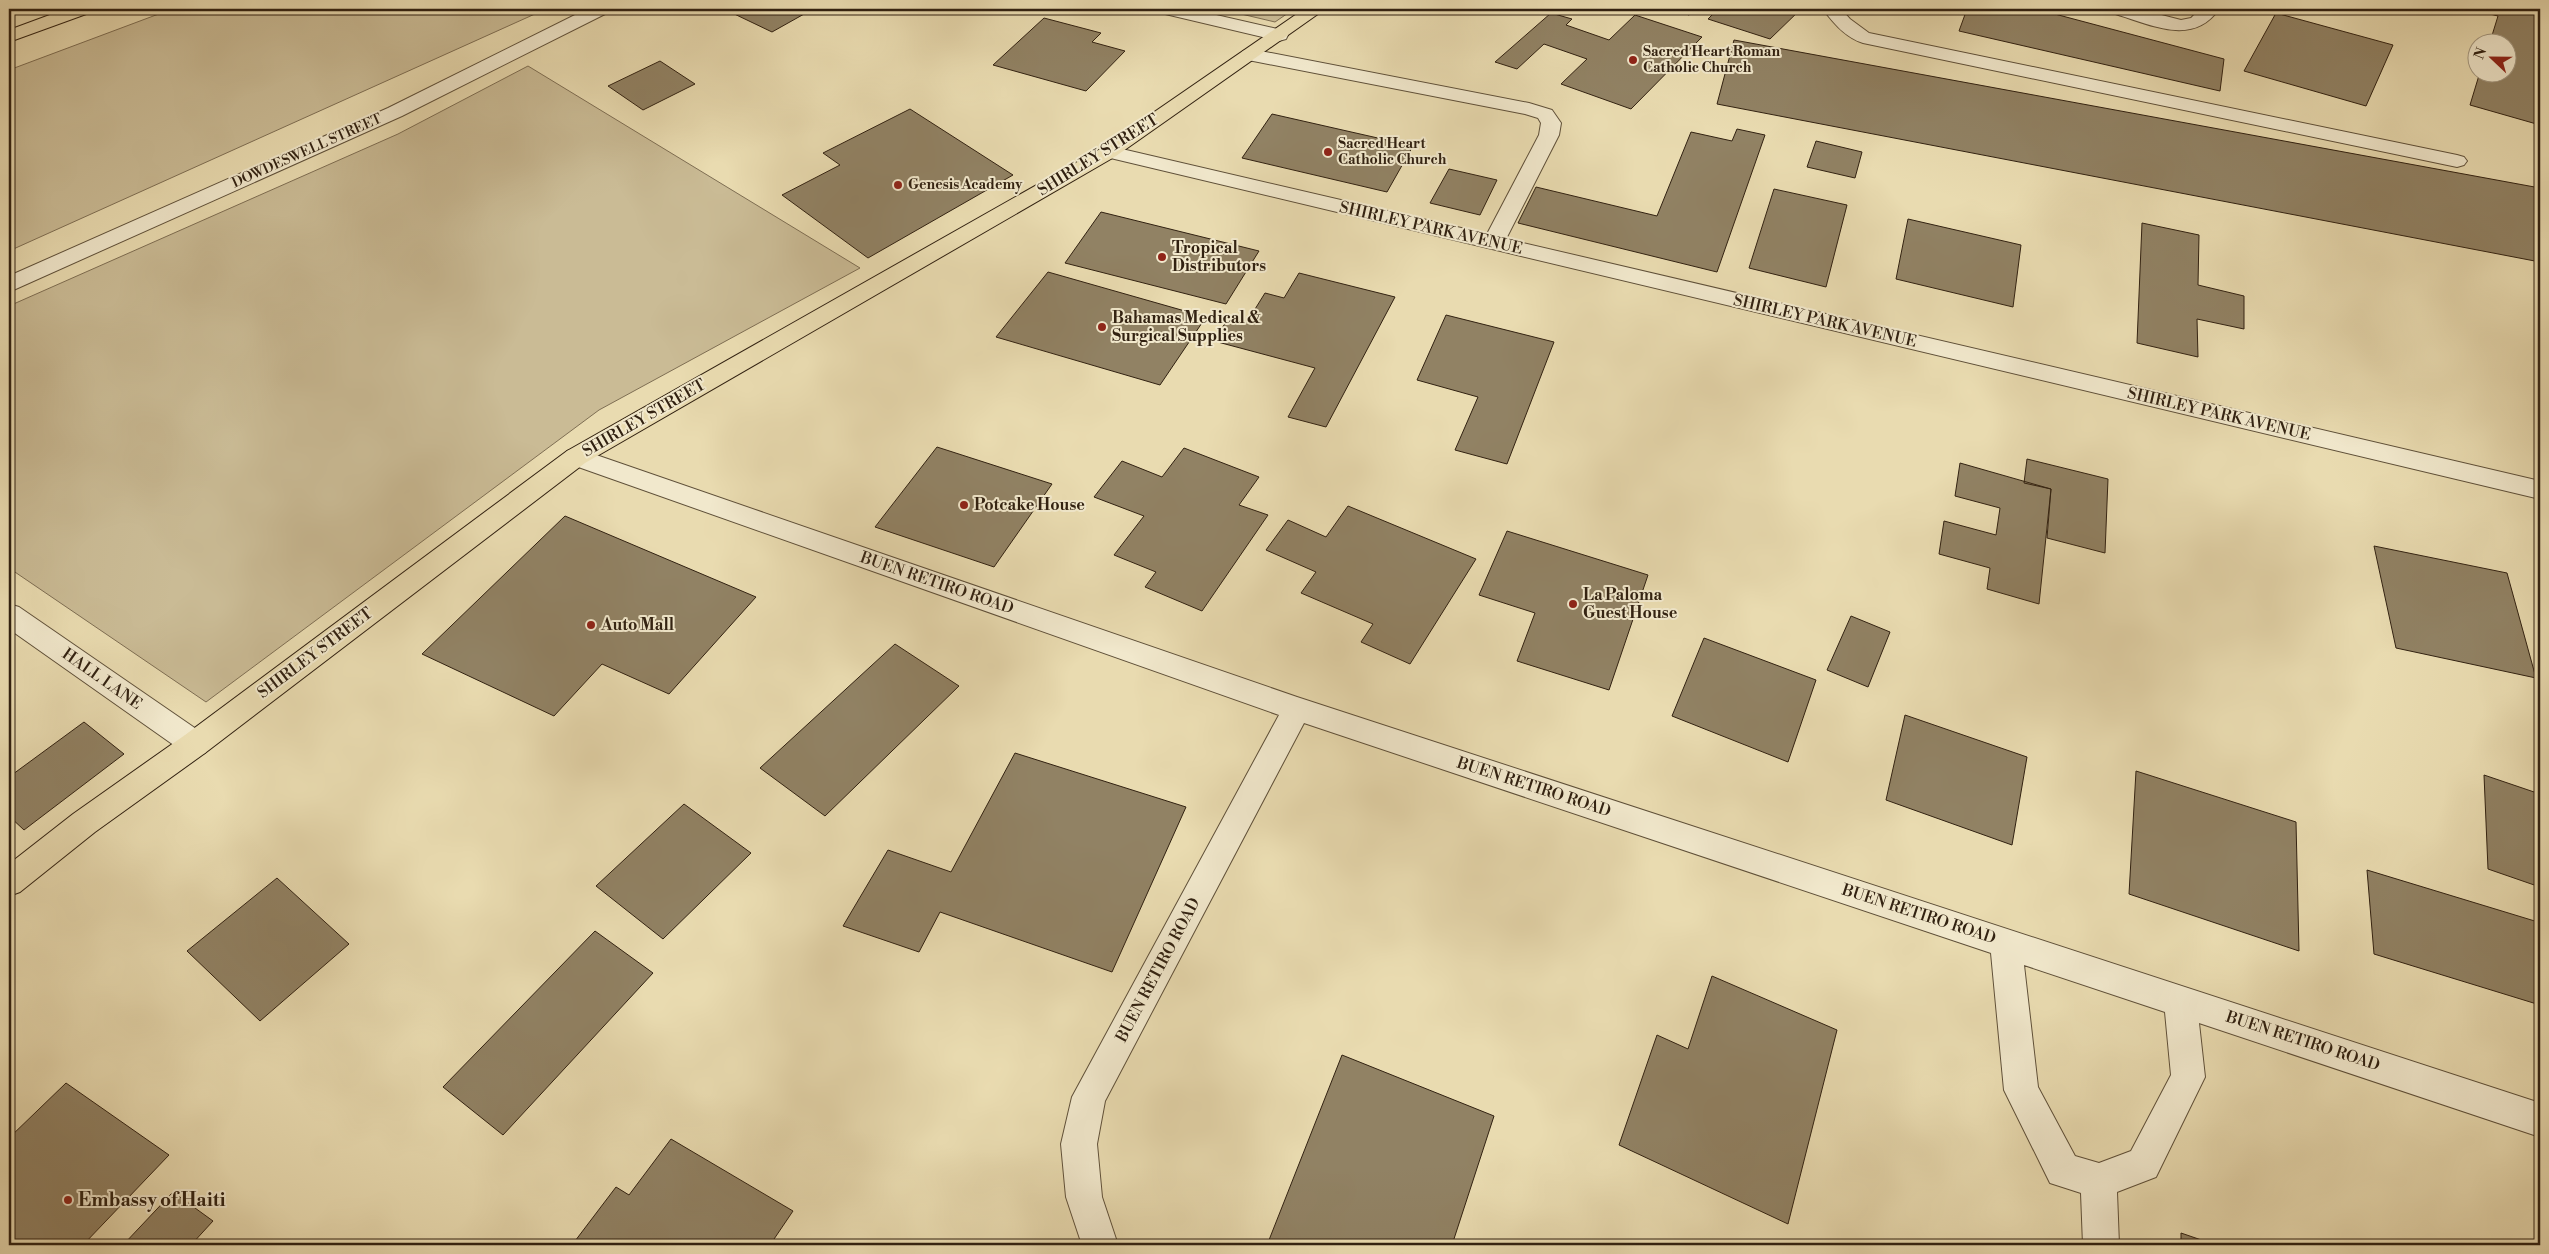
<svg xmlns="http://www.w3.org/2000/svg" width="2549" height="1254" font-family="'Libre Bodoni',serif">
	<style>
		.green { fill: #cabb95; stroke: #7e6e53 }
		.building { fill: #918264; stroke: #312111 }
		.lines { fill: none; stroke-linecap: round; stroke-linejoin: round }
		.minor-casing { stroke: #5f5039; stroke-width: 2 }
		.highway-casing { stroke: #312111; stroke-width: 2 }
		.minor { fill: #f1e8cc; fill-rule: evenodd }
		.highway { fill: #e9dbb0; fill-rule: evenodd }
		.poi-dot { fill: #8f2418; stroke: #f1e8cc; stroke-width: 2 }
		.labels { text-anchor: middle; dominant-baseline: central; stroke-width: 4; stroke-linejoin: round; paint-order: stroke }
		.far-poi-label { font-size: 14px; font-weight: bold; fill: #312111; stroke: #f1e8cc; text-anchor: start }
		.far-street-label { font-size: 14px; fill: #312111; stroke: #f1e8cc }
		.street-label { font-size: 16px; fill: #312111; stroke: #f1e8cc }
		.poi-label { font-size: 16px; font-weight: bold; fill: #312111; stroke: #f1e8cc; text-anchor: start }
		.near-poi-label { font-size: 19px; font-weight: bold; fill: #312111; stroke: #f1e8cc; text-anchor: start }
	</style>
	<rect width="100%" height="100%" fill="#e9dbb0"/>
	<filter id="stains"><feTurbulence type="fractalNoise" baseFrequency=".004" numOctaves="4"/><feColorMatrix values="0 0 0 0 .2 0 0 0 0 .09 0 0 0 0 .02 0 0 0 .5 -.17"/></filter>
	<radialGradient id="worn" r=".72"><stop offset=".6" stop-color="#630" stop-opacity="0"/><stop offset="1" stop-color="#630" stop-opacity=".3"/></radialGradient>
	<path class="green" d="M172 9H546L9 251V70Z
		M1220 9H1294L1275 22Z
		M528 66 860 268 599 410 206 702 9 568V306L398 134Z"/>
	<path class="building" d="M729 9H813L772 32 726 10Z
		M1670 9H1696L1689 15Z
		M1718 9H1801L1770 39 1708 19Z
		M1967 9H2036L2224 59 2220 91 1959 31Z
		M2470 9H2540V125L2470 105 2480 72H2506V42H2490L2498 16Z
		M1551 13 1572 19 1566 25 1609 40 1635 15 1702 37 1631 109 1561 84 1587 59 1544 44 1517 69 1495 62Z
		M2276 13 2393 45 2366 106 2244 71Z
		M1044 18 1101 33 1092 42 1125 51 1086 91 993 65Z
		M1734 40 2540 188V262L1717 104Z
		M660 61 695 84 643 110 608 86Z
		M910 109 1013 175 868 258 782 195 840 165 823 153Z
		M1272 114 1413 146 1387 192 1242 158Z
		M1737 129 1765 135 1717 272 1518 223 1536 187 1657 216 1691 132 1732 141Z
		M1816 141 1862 152 1855 178 1807 167Z
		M1449 169 1497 180 1480 215 1430 203Z
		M1774 189 1847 205 1826 287 1749 268Z
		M1101 212 1259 251 1226 304 1065 263Z
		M1908 219 2021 245 2013 307 1896 279Z
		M2142 223 2199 235 2198 285 2244 296V329L2197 319 2198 357 2137 343Z
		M1048 272 1206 317 1160 385 996 337Z
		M1299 273 1395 297 1326 427 1288 417 1315 368 1214 341 1229 317 1247 322 1265 293 1284 298Z
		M1446 315 1554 342 1507 464 1455 450 1478 397 1417 380Z
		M937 447 1052 484 994 567 875 527Z
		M1184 448 1259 477 1239 505 1268 515 1202 611 1145 587 1156 572 1114 555 1144 516 1094 497 1122 461 1162 477Z
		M2027 459 2108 479 2105 553 2047 538 2051 489 2024 483Z
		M1960 463 2051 489 2039 604 1987 589 1990 568 1939 554 1944 521 1996 535 2000 508 1955 496Z
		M1348 506 1476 559 1410 664 1361 642 1373 624 1301 593 1316 572 1266 550 1288 520 1326 537Z
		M565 516 756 597 669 694 602 664 554 716 422 654Z
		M1507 531 1648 575 1609 690 1517 661 1535 613 1479 595Z
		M2374 546 2507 573 2536 678 2396 648Z
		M1851 616 1890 632 1868 687 1827 670Z
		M1704 638 1816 680 1788 762 1672 716Z
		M895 644 959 686 825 816 760 768Z
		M1905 715 2027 757 2012 845 1886 800Z
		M84 722 124 754 24 830 9 816V777Z
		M1015 753 1186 807 1112 972 940 912 919 952 843 926 888 850 951 872Z
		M2136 771 2296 822 2299 951 2129 894Z
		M2484 775 2540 794V887L2488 869Z
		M684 804 751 853 663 939 596 886Z
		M2367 870 2538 922 2540 935V1005L2374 954Z
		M277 878 349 944 260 1021 187 951Z
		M595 931 653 973 503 1135 443 1087Z
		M1712 976 1837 1030 1788 1224 1619 1145 1657 1035 1688 1049Z
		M1342 1055 1494 1116 1452 1245H1281L1269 1240Z
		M66 1083 169 1155 83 1245H9V1138Z
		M671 1139 793 1211 770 1245H572L616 1187 629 1195Z
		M173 1192 213 1221 191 1245H123Z
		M2181 1233 2216 1245H2181Z"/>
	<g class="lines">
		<g class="minor-casing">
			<path id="minor" d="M587 9H610L607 13 402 116 9 292V276L388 108Z
				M1158 9H1190L1286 31 1288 35 1286 39 1279 41 1161 13Z
				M1823 9H1841L1850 19 1869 33 2457 155 2464 157 2467 161 2464 165 2457 167 1863 43C1846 38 1833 23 1823 9Z
				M2109 9H2138L2181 20 2191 18 2200 9H2219C2192 48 2148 23 2112 13Z
				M1250 49 1529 103 1552 110 1561 123 1559 135 1506 239 2540 481V499L1102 156 1099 152 1102 148 1109 146 1487 234 1539 135 1541 123 1538 118 1525 114 1243 59 1240 55 1243 51Z
				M576 448 1297 697 2540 1103V1137L2199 1023 2205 1077 2156 1177 2117 1192 2119 1245H2083L2081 1193 2050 1183 2004 1090 1991 953 1304 723 1105 1101 1097 1144 1102 1197 1118 1245H1082L1066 1197 1061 1144 1072 1097 1279 715 567 463 564 457 567 451ZM2024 965 2165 1012 2171 1075 2131 1151 2099 1163 2075 1156 2038 1087Z
				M9 604 19 607 205 735 210 744 205 753 195 756 185 753 9 629Z"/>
		</g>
		<g class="highway-casing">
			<path id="highway" d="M66 9H92L89 13 9 42V30Z
				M1304 9H1325L1116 156 585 463 205 753 95 832 20 892 9 896V864L73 814 185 735 567 451 1102 148Z"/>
		</g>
		<use href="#minor" class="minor"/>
		<use href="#highway" class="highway"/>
	</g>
	<g class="poi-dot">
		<circle cx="1633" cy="60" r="5"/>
		<circle cx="1328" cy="152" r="5"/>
		<circle cx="898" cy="185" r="5"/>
		<circle cx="1162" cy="257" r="5"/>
		<circle cx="1102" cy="327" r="5"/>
		<circle cx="964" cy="505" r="5"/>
		<circle cx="1573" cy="604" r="5"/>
		<circle cx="591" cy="625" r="5"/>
		<circle cx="68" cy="1200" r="5"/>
	</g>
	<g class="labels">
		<g class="far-poi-label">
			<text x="1643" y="52">Sacred Heart Roman<tspan x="1643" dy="16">Catholic Church</tspan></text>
			<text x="1338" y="144">Sacred Heart<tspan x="1338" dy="16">Catholic Church</tspan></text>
			<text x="908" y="185">Genesis Academy</text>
		</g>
		<g class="far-street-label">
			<text transform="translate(307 151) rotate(-24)">DOWDESWELL STREET</text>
		</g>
		<g class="street-label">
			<text transform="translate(1098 155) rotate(-32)">SHIRLEY STREET</text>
			<text transform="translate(1431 228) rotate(13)">SHIRLEY PARK AVENUE</text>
			<text transform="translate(1825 321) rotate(13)">SHIRLEY PARK AVENUE</text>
			<text transform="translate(2219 414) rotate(13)">SHIRLEY PARK AVENUE</text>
			<text transform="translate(644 418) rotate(-30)">SHIRLEY STREET</text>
			<text transform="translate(937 583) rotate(19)">BUEN RETIRO ROAD</text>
			<text transform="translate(315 653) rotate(-37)">SHIRLEY STREET</text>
			<text transform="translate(102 679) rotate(35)">HALL LANE</text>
			<text transform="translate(1534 787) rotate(18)">BUEN RETIRO ROAD</text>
			<text transform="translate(1919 914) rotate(18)">BUEN RETIRO ROAD</text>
			<text transform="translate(1158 970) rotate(-62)">BUEN RETIRO ROAD</text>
			<text transform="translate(2303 1041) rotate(18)">BUEN RETIRO ROAD</text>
		</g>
		<g class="poi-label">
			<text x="1172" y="248">Tropical<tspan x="1172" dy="18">Distributors</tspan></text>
			<text x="1112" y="318">Bahamas Medical &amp;<tspan x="1112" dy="18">Surgical Supplies</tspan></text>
			<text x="974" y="505">Potcake House</text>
			<text x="1583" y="595">La Paloma<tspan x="1583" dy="18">Guest House</tspan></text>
			<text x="601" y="625">Auto Mall</text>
		</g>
		<g class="near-poi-label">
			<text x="78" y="1200">Embassy of Haiti</text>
		</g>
	</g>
	<rect width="2549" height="1254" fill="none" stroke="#e9dbb0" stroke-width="30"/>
	<rect x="10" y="10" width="2529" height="1234" fill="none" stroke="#312111" stroke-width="2.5"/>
	<rect x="15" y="15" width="2519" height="1224" fill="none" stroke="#312111"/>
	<g transform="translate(2492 58) rotate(292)"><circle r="24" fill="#f1e8cc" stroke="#a49881"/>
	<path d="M0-4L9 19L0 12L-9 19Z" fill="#8f2418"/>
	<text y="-8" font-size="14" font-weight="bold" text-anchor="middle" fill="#312111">N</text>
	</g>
	<rect width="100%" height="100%" filter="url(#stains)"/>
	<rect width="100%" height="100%" fill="url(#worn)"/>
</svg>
